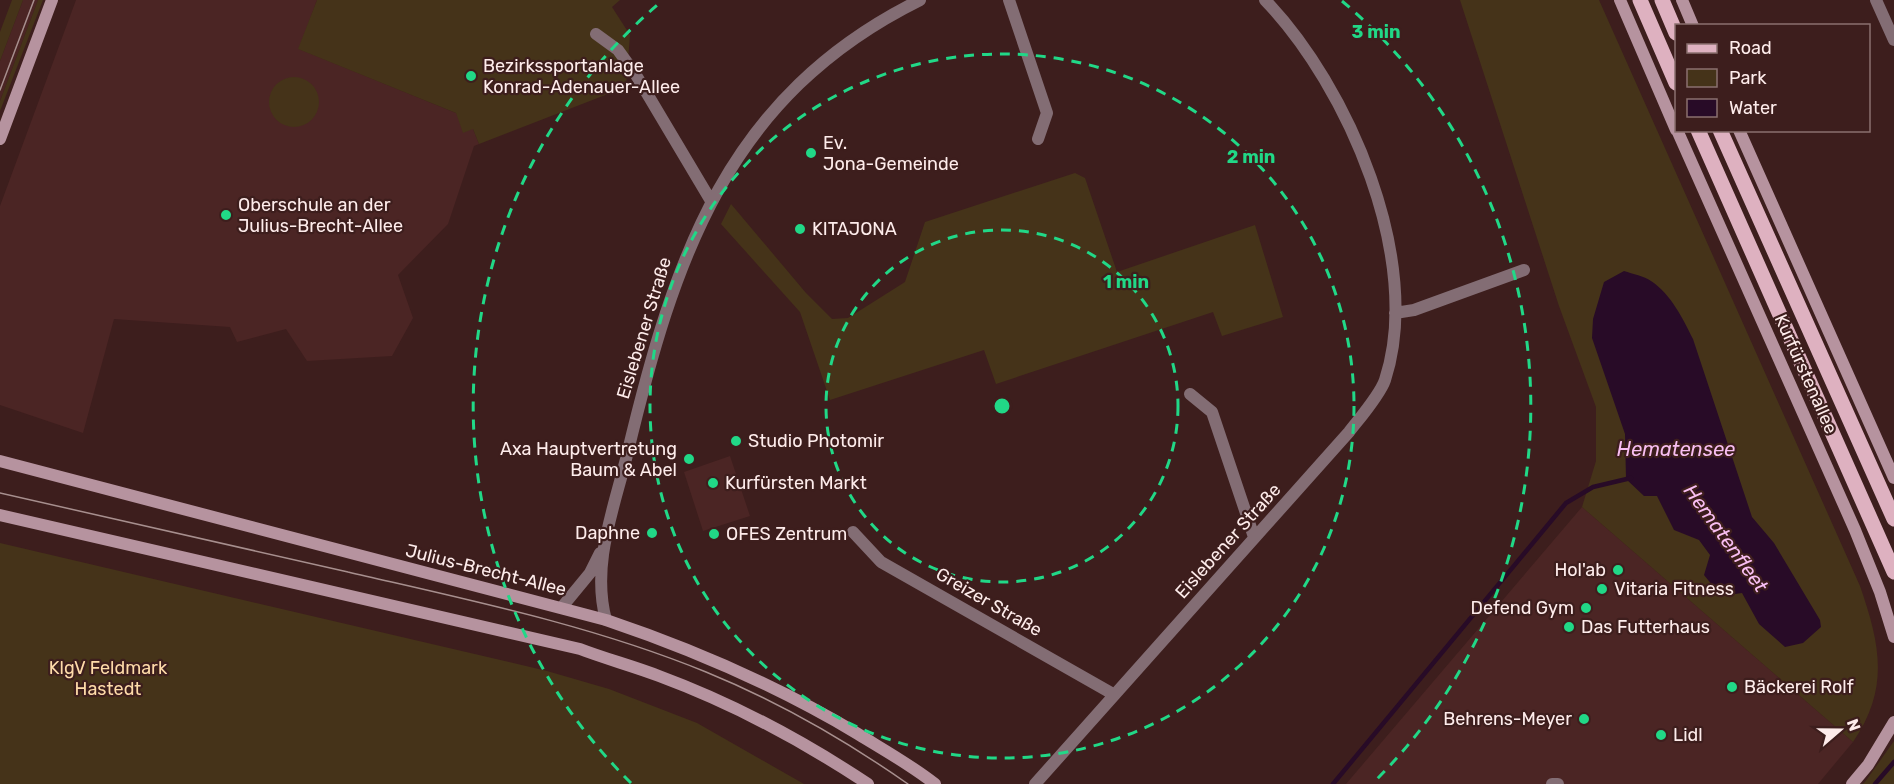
<svg xmlns="http://www.w3.org/2000/svg" width="1894" height="784" font-family="Rubik,sans-serif">
	<style>
		.built { fill: #4b2524 }
		.green { fill: #453319 }
		.water { fill: #280b27 }
		.lines { fill: none; stroke-linecap: round; stroke-linejoin: round }
		.stream { stroke: #280b27; stroke-width: 4.5 }
		.street { stroke: #836d74; stroke-width: 12 }
		.secondary { stroke: #b6939f; stroke-width: 12 }
		.primary { stroke: #deb1c0; stroke-width: 15 }
		.tram { stroke: #a78f8e; stroke-width: 1.5 }
		.ring { fill: none; stroke: #21d887; stroke-width: 3; stroke-dasharray: 10 8 }
		.poi-dot { fill: #21d887; stroke: #3d1e1d; stroke-width: 2 }
		.labels { text-anchor: middle; dominant-baseline: central; stroke-width: 4.5; stroke-linejoin: round; paint-order: stroke }
		.poi-label { font-size: 18px; fill: #feeceb; stroke: #3d1e1d; text-anchor: start }
		.street-label { font-size: 18px; fill: #feeceb; stroke: #3d1e1d }
		.park-label { font-size: 18px; fill: #fedba9; stroke: #3d1e1d }
		.water-label { font-size: 20px; font-style: italic; fill: #f8bef2; stroke: #3d1e1d }
		.centre { fill: #21d887; stroke: #3d1e1d; stroke-width: 3 }
		.ring-label { font-size: 18px; text-anchor: middle; font-weight: bold; fill: #21d887; stroke: #3d1e1d; stroke-width: 4.5; stroke-linejoin: round; paint-order: stroke }
	</style>
	<rect width="100%" height="100%" fill="#3d1e1d"/>
	<path class="built" d="M23 0H38L0 101V61Z
		M76 0H317L299 49 456 113 473 129 479 144 474 146 448 224 398 275 413 318 392 356 307 361 286 329 237 342 230 327 114 319 83 433 0 405V206Z
		M730 456 750 516 703 531 684 472Z
		M1582 507 1853 742 1818 784H1346Z"/>
	<path class="green" d="M12 0H23L0 61V32Z
		M38 0H43L0 111V101Z
		M317 0H620L612 7 630 35 626 87 479 144 473 129 463 133 456 113 298 49Z
		M1460 0H1599L1860 586C1880 644 1890 688 1853 742L1582 507 1596 461V407L1559 306Z
		M269 102a25 25 0 1 1 50 0a25 25 0 1 1-50 0Z
		M1075 173 1085 178 1117 272 1255 225 1283 317 1222 336 1213 312 996 384 984 350 830 400 800 312 721 224 731 204 806 293 832 319 848 318 905 282 925 222Z
		M0 543 547 671 609 689 697 723 804 784H0Z
		M1894 741V784H1863L1865 782Z"/>
	<path class="water" d="M1624 271C1633 274 1644 276 1651 281 1671 294 1683 319 1693 339L1752 517 1774 543 1820 620 1821 627 1803 643 1785 647 1759 624 1742 593 1721 596 1704 575 1710 555 1699 540 1674 530 1657 496H1644L1626 479 1625 434 1592 338 1593 319 1604 282Z"/>
	<g class="lines">
		<path class="stream" d="M1333 784 1566 503 1593 487 1631 478
			M1875 784 1894 762"/>
		<path class="street" d="M1009 0 1047 113 1038 139
			M1876 0 1894 40
			M596 34 618 50 636 75 711 201
			M1395 313 1414 310 1524 270
			M1190 394 1212 412 1254 537
			M853 532 881 562 1113 694
			M562 607 590 573 600 553
			M606 620C591 564 614 509 627 455 674 259 726 96 920 0
			M1035 784 1349 432C1359 419 1380 395 1385 380 1424 261 1348 86 1265 0
			M1552 784H1558"/>
		<path class="secondary" d="M1620 0 1676 130
			M1682 0 1693 26
			M1677 130 1855 530 1880 592 1894 637
			M1739 130 1894 478
			M0 139 52 0
			M0 461 606 620C695 650 778 686 858 734 884 750 911 765 935 784
			M0 515 580 649C606 659 633 666 659 676 732 703 803 741 868 784
			M1852 784 1868 765 1894 722"/>
		<path class="primary" d="M1640 0 1676 83
			M1662 0 1676 33
			M1698 130 1894 572
			M1720 130 1894 519"/>
		<path class="tram" d="M0 90 34 0
			M0 493C116 520 232 546 348 572 469 600 591 625 706 672 777 701 845 740 908 784"/>
	</g>
	<g class="ring">
		<circle cx="1002" cy="406" r="176"/>
		<circle cx="1002" cy="406" r="352"/>
		<path d="M631 783A529 529 0 0 1 662 1M1342 1A529 529 0 0 1 1373 783"/>
	</g>
	<g class="poi-dot">
		<circle cx="471" cy="76" r="6"/>
		<circle cx="811" cy="153" r="6"/>
		<circle cx="226" cy="215" r="6"/>
		<circle cx="800" cy="229" r="6"/>
		<circle cx="736" cy="441" r="6"/>
		<circle cx="689" cy="459" r="6"/>
		<circle cx="713" cy="483" r="6"/>
		<circle cx="652" cy="533" r="6"/>
		<circle cx="714" cy="534" r="6"/>
		<circle cx="1618" cy="570" r="6"/>
		<circle cx="1602" cy="589" r="6"/>
		<circle cx="1586" cy="608" r="6"/>
		<circle cx="1569" cy="627" r="6"/>
		<circle cx="1732" cy="687" r="6"/>
		<circle cx="1584" cy="719" r="6"/>
		<circle cx="1661" cy="735" r="6"/>
	</g>
	<g class="labels">
		<g class="poi-label">
			<text x="483" y="66">Bezirkssportanlage<tspan x="483" dy="21">Konrad-Adenauer-Allee</tspan></text>
			<text x="823" y="143">Ev.<tspan x="823" dy="21">Jona-Gemeinde</tspan></text>
			<text x="238" y="205">Oberschule an der<tspan x="238" dy="21">Julius-Brecht-Allee</tspan></text>
			<text x="812" y="229">KITAJONA</text>
			<text x="748" y="441">Studio Photomir</text>
			<text x="677" y="449" text-anchor="end">Axa Hauptvertretung<tspan x="677" dy="21">Baum &amp; Abel</tspan></text>
			<text x="725" y="483">Kurfürsten Markt</text>
			<text x="640" y="533" text-anchor="end">Daphne</text>
			<text x="726" y="534">OFES Zentrum</text>
			<text x="1606" y="570" text-anchor="end">Hol'ab</text>
			<text x="1614" y="589">Vitaria Fitness</text>
			<text x="1574" y="608" text-anchor="end">Defend Gym</text>
			<text x="1581" y="627">Das Futterhaus</text>
			<text x="1744" y="687">Bäckerei Rolf</text>
			<text x="1572" y="719" text-anchor="end">Behrens-Meyer</text>
			<text x="1673" y="735">Lidl</text>
		</g>
		<g class="street-label">
			<text transform="translate(644 328) rotate(-73)">Eislebener Straße</text>
			<text transform="translate(1806 374) rotate(66)">Kurfürstenallee</text>
			<text transform="translate(1228 541) rotate(-48)">Eislebener Straße</text>
			<text transform="translate(486 570) rotate(14)">Julius-Brecht-Allee</text>
			<text transform="translate(989 602) rotate(30)">Greizer Straße</text>
		</g>
		<g class="park-label">
			<text x="108" y="668">KlgV Feldmark<tspan x="108" dy="21">Hastedt</tspan></text>
		</g>
		<g class="water-label">
			<text x="1676" y="449">Hematensee</text>
			<text transform="translate(1726 538) rotate(54)">Hematenfleet</text>
		</g>
	</g>
	<circle cx="1002" cy="406" r="9" class="centre"/>
	<g class="ring-label">
		<text x="1376" y="38">3 min</text>
		<text x="1251" y="163">2 min</text>
		<text x="1126" y="288">1 min</text>
	</g>
	<rect x="1675" y="24" width="195" height="108" fill="#3d1e1d" stroke="#8a706f" stroke-width="1.5"/>
	<rect x="1687" y="44" width="30" height="9" fill="#deb1c0" stroke="#8a706f" stroke-width="1.5"/>
	<text x="1729" y="54" font-size="18" fill="#feeceb">Road</text>
	<rect x="1687" y="69" width="30" height="18" fill="#453319" stroke="#8a706f" stroke-width="1.5"/>
	<text x="1729" y="84" font-size="18" fill="#feeceb">Park</text>
	<rect x="1687" y="99" width="30" height="18" fill="#280b27" stroke="#8a706f" stroke-width="1.5"/>
	<text x="1729" y="114" font-size="18" fill="#feeceb">Water</text>
	<g transform="translate(1840 730) rotate(70)" stroke="#3d1e1d" stroke-width="4.5" paint-order="stroke">
	<path d="M0-4.5L10 22L0 15L-10 22Z" fill="#feeceb"/>
	<text y="-9" font-size="16" font-weight="bold" text-anchor="middle" fill="#feeceb">N</text>
	</g>
</svg>
